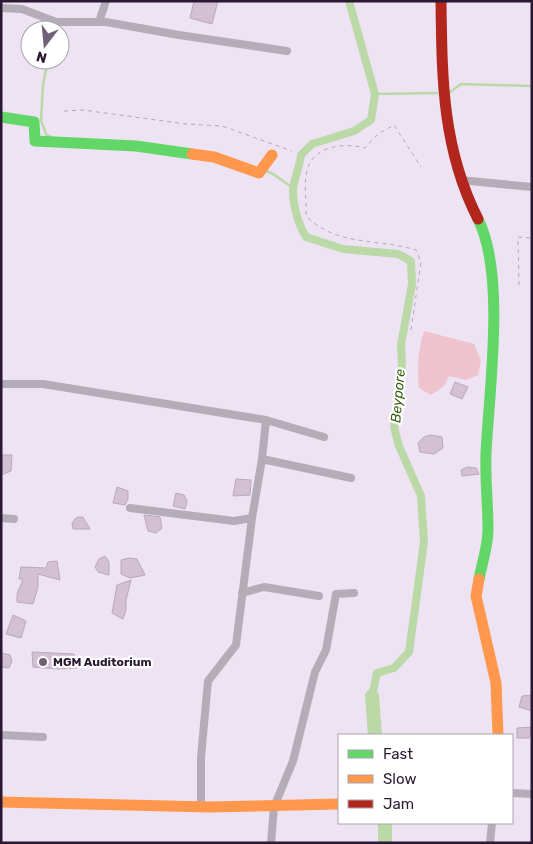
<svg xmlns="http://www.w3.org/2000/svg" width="533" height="844" font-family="Rubik,sans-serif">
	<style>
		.green { fill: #efc3ce }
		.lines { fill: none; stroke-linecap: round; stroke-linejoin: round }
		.stream { stroke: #bbd8a7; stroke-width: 2.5 }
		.canal { stroke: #bbd8a7; stroke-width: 8 }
		.river { stroke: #bbd8a7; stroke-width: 14 }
		.building { fill: #d3c0d3; stroke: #baa9ba }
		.path { stroke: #b2aab7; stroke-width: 1; stroke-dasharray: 4 4; stroke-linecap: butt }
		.street { stroke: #b4adb8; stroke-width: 8 }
		.fast { stroke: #63d668; stroke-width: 11 }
		.slow { stroke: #ff974d; stroke-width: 11 }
		.jam { stroke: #b3261e; stroke-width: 11 }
		.poi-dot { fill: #6f6076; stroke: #fff; stroke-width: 2 }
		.labels { text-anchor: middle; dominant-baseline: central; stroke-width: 4.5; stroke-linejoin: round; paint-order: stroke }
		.poi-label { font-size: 12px; font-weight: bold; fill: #2b1933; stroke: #fff; text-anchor: start }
		.water-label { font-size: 14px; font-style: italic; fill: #386113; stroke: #fff }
	</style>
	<rect width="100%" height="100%" fill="#ede3f3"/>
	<path class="green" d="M424 331 474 344 481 360 478 375 466 380 449 376 444 386 431 395 419 388C417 369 418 349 424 331Z"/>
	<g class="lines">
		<path class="stream" d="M55 30 56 23
			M48 60 43 85 41 121 47 136H50
			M450 92 461 84 532 86
			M375 94 437 93
			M264 170 273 174 293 188"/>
		<path class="canal" d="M349 1 375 94 371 120 354 131 312 144 301 155C300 166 293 182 293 190 293 205 298 224 306 237L343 249 398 254 411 261 412 284 401 345 402 364 394 427 399 446 421 496 424 542 409 652 394 668 377 673 372 696"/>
		<path class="river" d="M372 696 375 735
			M385 843V823"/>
	</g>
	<path class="building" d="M194 1H218L212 24 190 18Z
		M455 382 468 387 462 399 450 394Z
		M430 435 442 437 443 448 434 454 420 452 418 443 424 437Z
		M1 455H12L11 471 1 475Z
		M467 467 476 468 479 474 462 476 461 470Z
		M236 479 251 480 250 495 233 496Z
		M117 487 128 491V499L125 505 113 503Z
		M176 493 184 495 187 501 185 509 173 506Z
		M144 515 160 517 162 528 156 533 148 531Z
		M77 517H83L90 529H73L72 523Z
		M105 556 109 562V575L98 572 95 567 99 559Z
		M129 558 137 559 145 575 130 578 121 574V560Z
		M57 561 60 580 38 574V587L33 604 17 602V594L23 579H19L21 567 46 568 48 562Z
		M131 580 126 600V610L123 619 112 613 117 585Z
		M13 615 26 621 21 638 6 634Z
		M32 652 74 654 77 668 59 669 33 667Z
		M1 653 10 655 12 661 9 668 1 667Z
		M532 695V711L519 707 522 696Z
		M532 727 529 738H517V728Z"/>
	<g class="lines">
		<path class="path" d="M64 111 83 110 186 124 222 126 292 151
			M519 285 518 237 532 238
			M411 330 421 262 416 250C378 238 337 247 306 216 307 202 304 189 306 176 309 146 342 142 365 148L378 134 394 125 421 167"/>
		<path class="street" d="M1 8 22 9 56 22H106L179 35 287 51
			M99 22 106 1
			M460 180 532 187
			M1 384H43L266 420
			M262 459 266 420 324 437
			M130 508 234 521 252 518 262 459 351 478
			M1 518 14 519
			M242 593 264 587 319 596
			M1 735 43 737
			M512 793 532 794
			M201 807V757L208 681 236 645 252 518
			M271 843 274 807 293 761 315 672 326 650 336 594 354 593
			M490 843 492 823"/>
		<path class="fast" d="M1 117 34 122 35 141 136 146 192 154
			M478 219C506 275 489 390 486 453 485 479 488 504 488 530 488 546 482 563 479 579"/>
		<path class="slow" d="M192 154 214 157 259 173 272 155
			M479 579 476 596 496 683 498 735
			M1 802 209 807 339 804"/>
		<path class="jam" d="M441 1C442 78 442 148 478 219"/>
	</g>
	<circle class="poi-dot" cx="43" cy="662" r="5"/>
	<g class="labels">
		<g class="poi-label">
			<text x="53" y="662">MGM Auditorium</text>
		</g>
		<g class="water-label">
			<text transform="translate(398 396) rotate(-85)">Beypore</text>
		</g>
	</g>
	<rect width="533" height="844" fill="none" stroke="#2b1933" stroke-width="5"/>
	<rect x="338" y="734" width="175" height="90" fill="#ffffff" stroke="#aaa3ad"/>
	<rect x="348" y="750" width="25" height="8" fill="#63d668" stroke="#aaa3ad"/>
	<text x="383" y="759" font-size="15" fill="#2b1933">Fast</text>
	<rect x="348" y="775" width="25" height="8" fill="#ff974d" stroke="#aaa3ad"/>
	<text x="383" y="784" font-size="15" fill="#2b1933">Slow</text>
	<rect x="348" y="800" width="25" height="8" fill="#b3261e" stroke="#aaa3ad"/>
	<text x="383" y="809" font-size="15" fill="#2b1933">Jam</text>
	<g transform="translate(45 45) rotate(196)"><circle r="24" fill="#ffffff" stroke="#aaa3ad"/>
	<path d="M0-4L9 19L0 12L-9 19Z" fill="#6f6076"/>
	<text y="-8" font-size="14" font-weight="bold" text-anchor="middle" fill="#2b1933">N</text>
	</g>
</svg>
